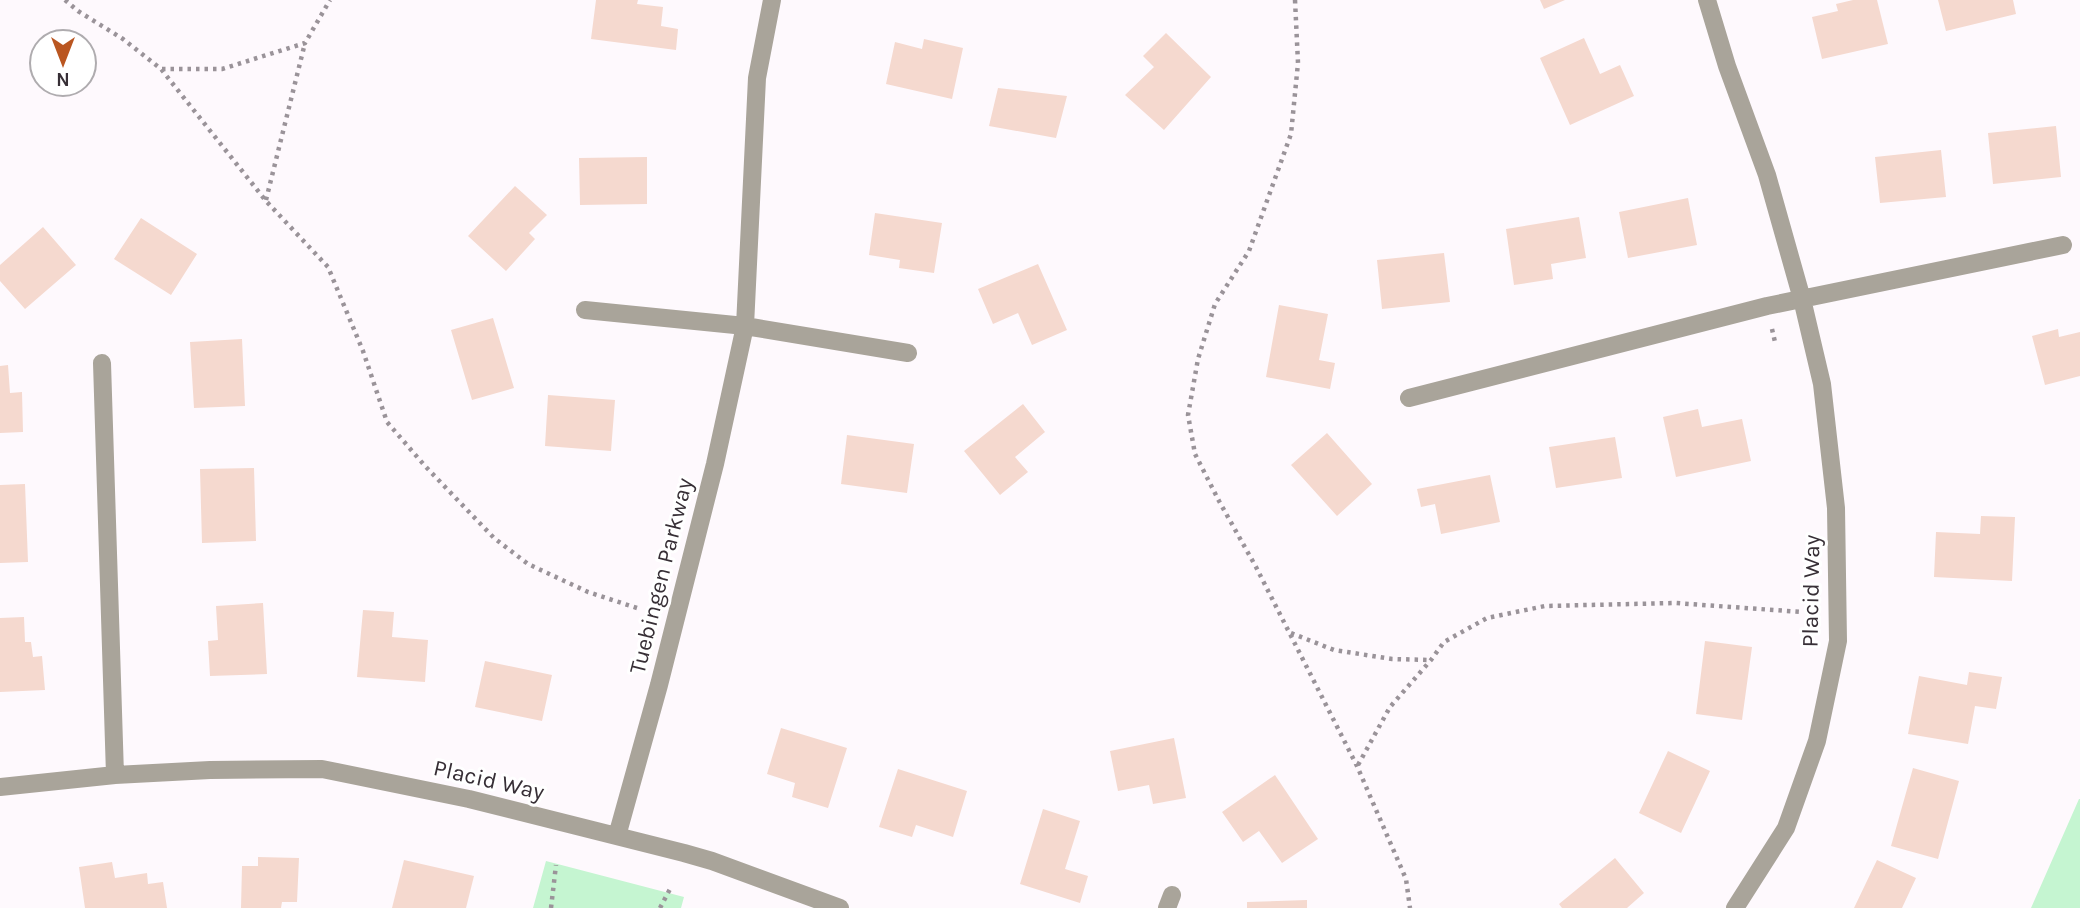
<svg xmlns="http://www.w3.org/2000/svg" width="2080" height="908" font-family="Karla,sans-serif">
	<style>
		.green { fill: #c5f5d1 }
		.building { fill: #f5d9cf }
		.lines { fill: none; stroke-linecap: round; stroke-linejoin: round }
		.path { stroke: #9a9399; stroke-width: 4.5; stroke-dasharray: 3.5 5; stroke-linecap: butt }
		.street { stroke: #a9a49a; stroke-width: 18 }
		.labels { text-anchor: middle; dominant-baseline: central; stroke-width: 6; stroke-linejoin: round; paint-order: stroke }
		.street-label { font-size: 23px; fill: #372f36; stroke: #fff }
	</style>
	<rect width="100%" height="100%" fill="#fef9fd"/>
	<path class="green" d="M2079 799H2080V908H2031Z
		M546 861 684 897 681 908H533Z"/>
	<path class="building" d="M596 0H638L637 4 663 7 661 26 678 29 676 50 591 39Z
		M1540 0H1565L1544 9Z
		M1853 0H1877L1888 44 1822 59 1812 17 1838 11 1836 4Z
		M1938 0H2013L2016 14 1946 31Z
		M1166 33 1211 77 1164 130 1125 95 1154 67 1143 56Z
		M1584 38 1600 74 1620 65 1634 96 1570 125 1540 58Z
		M924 39 963 48 952 99 886 84 895 42 922 49Z
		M998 88 1067 96 1056 138 989 126Z
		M2056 126 2061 177 1993 184 1988 133Z
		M1941 150 1946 197 1880 203 1875 157Z
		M647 157V204L580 205 579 158Z
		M515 186 547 215 529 233 535 239 506 271 468 236Z
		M1688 198 1697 245 1628 258 1619 212Z
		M875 213 942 223 934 273 899 268 900 260 869 255Z
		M1579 217 1586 258 1551 264 1553 279 1514 285 1506 229Z
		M141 218 197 254 171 295 114 259Z
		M43 227 76 265 25 309 0 281V265Z
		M1444 253 1450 302 1382 309 1377 260Z
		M1038 264 1067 330 1032 345 1018 313 993 324 978 289Z
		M1279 305 1328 314 1319 360 1335 363 1330 389 1266 377Z
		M493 318 514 388 472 400 451 330Z
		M2058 329 2059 337 2080 332V376L2045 385 2032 336Z
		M242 339 245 406 194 408 190 342Z
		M8 365 10 393 22 392 23 432 0 433V366Z
		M548 395 615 400 611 451 545 446Z
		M1023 404 1045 432 1015 457 1028 472 1000 495 964 451Z
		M1698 409 1702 427 1742 419 1751 461 1676 477 1663 417Z
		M1327 433 1372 484 1337 516 1291 465Z
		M847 435 914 444 907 493 841 484Z
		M1615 437 1622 478 1556 488 1549 447Z
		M254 468 256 541 202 543 200 469Z
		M1490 475 1500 522 1441 534 1435 504 1421 507 1417 489Z
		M25 484 28 562 0 563V485Z
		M1981 516 2015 517 2012 581 1934 577 1936 532 1980 534Z
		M263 603 267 674 210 676 208 641 218 640 216 606Z
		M363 610 394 612 392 637 428 640 425 682 357 677Z
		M24 617 25 642H31L33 657 42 656 45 690 0 692V618Z
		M1705 641 1752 647 1742 720 1696 714Z
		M485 661 552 675 542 721 475 707Z
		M1969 672 2002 677 1996 709 1975 706 1968 744 1908 734 1919 676 1967 685Z
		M781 728 847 748 828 808 792 797 795 783 767 774Z
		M1174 738 1186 798 1153 804 1149 785 1118 791 1110 751Z
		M1668 751 1710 771 1681 833 1639 813Z
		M1913 768 1959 781 1938 859 1891 846Z
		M898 769 967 791 953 837 916 825 912 837 879 827Z
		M1275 775 1318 839 1282 863 1259 831 1243 842 1222 812Z
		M1043 809 1080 821 1065 869 1088 876 1080 903 1020 884Z
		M258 857 299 858 297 902H282L281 908H241L242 866H258Z
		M1615 858 1644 893 1627 908H1562L1559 904Z
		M404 860 474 876 466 908H392Z
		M1877 860 1916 878 1902 908H1854Z
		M112 862 115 878 147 873 148 884 163 882 167 908H85L79 867Z
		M1307 900V908H1247V902Z"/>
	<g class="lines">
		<path class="path" d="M65 0 78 11 123 39 161 69 266 201 328 267 363 351 387 422 425 466 494 538 528 564 588 592 637 608
			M1295 0 1298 63 1291 134 1249 251 1215 304 1198 359 1188 415 1195 454 1219 501 1256 567 1357 766 1406 879 1410 908
			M162 69H222L305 43 330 0
			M266 200 305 43
			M1772 329 1775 342
			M1291 633 1334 650 1392 659 1431 660
			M1358 765 1390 707 1431 660 1444 642 1487 618 1545 606 1675 603 1802 612
			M551 908 556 865
			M660 908 670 889"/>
		<path class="street" d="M1707 0 1727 66 1767 175 1802 299 1822 384 1836 508 1838 641 1817 741 1786 828 1735 908
			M585 310 745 326 908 353
			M102 363 115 775
			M1409 398 1767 306 2063 245
			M0 787 115 775 210 770 322 769 469 799 684 853 712 861 840 908
			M617 836 659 685 715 464 745 326 757 78 772 0
			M1167 908 1172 895"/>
	</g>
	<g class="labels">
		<g class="street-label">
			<text transform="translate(661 576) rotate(-76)">Tuebingen Parkway</text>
			<text transform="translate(1811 591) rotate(-89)">Placid Way</text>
			<text transform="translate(489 780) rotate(13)">Placid Way</text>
		</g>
	</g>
	<g transform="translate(63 63) rotate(180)"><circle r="33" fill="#ffffff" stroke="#afacaf" stroke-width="2"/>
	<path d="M0-5L12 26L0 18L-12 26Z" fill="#ba5620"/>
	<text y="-10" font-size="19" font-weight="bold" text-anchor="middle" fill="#372f36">N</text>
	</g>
</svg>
